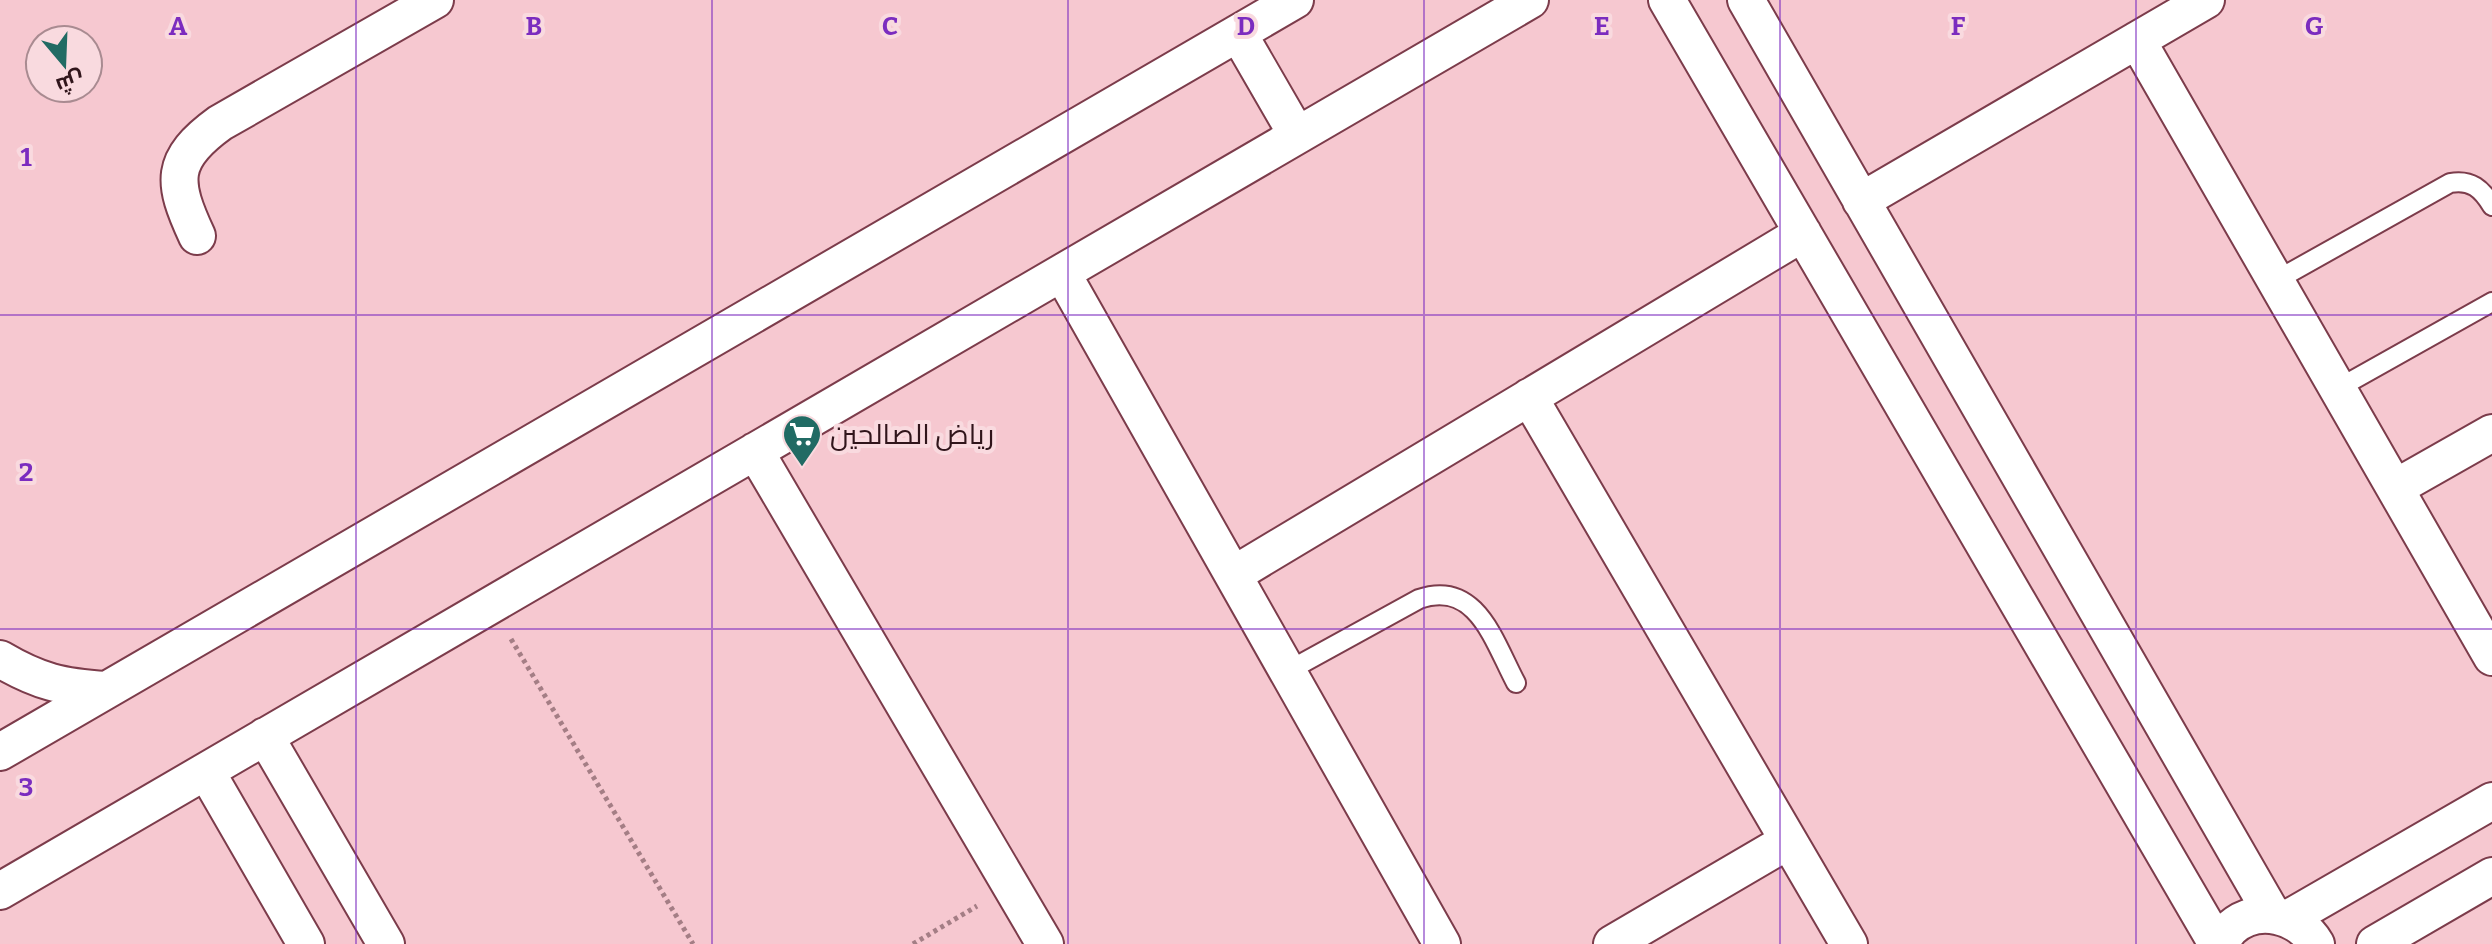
<svg xmlns="http://www.w3.org/2000/svg" width="2492" height="944" font-family="Bitter,Cairo,serif">
	<style>
		.lines { fill: none; stroke-linecap: round; stroke-linejoin: round }
		.service-casing { stroke: #7c3c4b; stroke-width: 22 }
		.minor-casing { stroke: #7c3c4b; stroke-width: 40 }
		.path { stroke: #a47e85; stroke-width: 5; stroke-dasharray: 4 4; stroke-linecap: butt }
		.service { stroke: #fff; stroke-width: 18 }
		.minor { stroke: #fff; stroke-width: 36 }
		.grid { fill: none; stroke: #7b2cbf; stroke-width: 2; stroke-opacity: 0.55 }
		.labels { text-anchor: middle; dominant-baseline: central; stroke-width: 8; stroke-linejoin: round; paint-order: stroke }
		.poi-label { font-size: 28px; fill: #30151b; stroke: #f9dadf; text-anchor: start }
		.grid-label { font-size: 26px; text-anchor: middle; font-weight: bold; fill: #7b2cbf; stroke: #f9dadf; stroke-width: 8; stroke-linejoin: round; paint-order: stroke }
	</style>
	<rect width="100%" height="100%" fill="#f6c8d0"/>
	<g class="lines">
		<g class="service-casing">
			<path id="service" d="M2275 281 2450 183C2471 179 2482 189 2492 206
				M2337 389 2492 302
				M1288 671 1419 599C1477 579 1494 642 1516 683"/>
		</g>
		<g class="minor-casing">
			<path id="minor" d="M1667 0 2217 944
				M1746 0 2272 914
				M1238 33 1297 135
				M2137 40 2492 657
				M1861 201 2206 0
				M197 236C172 182 169 160 220 123L435 0
				M1062 273 1442 944
				M1529 397 1849 944
				M755 451 1045 944
				M2395 488 2492 433
				M1233 575 1803 233
				M0 659C39 682 62 687 106 690
				M265 736 386 944
				M0 752 1295 0
				M206 771 306 944
				M0 891 1530 0
				M2289 918 2492 801
				M1612 944 1788 841
				M2219 944C2223 939 2227 932 2231 928 2258 904 2299 915 2316 944
				M2375 944 2492 876"/>
		</g>
		<path class="path" d="M511 639 693 944
			M913 944 977 906"/>
		<use href="#service" class="service"/>
		<use href="#minor" class="minor"/>
	</g>
	<path class="grid" d="M356 0V944M712 0V944M1068 0V944M1424 0V944M1780 0V944M2136 0V944M0 315H2492M0 629H2492"/>
	<defs>
		<g id="supermarket-pin" transform="scale(2)"><path d="M0 17L-7.5 6A9.5 9.5 0 1 1 7.5 6Z" fill="#216b64" stroke="#f9dadf"/><path d="M-6-5.5h2.5l.6 2H6L4.5 2H-2.5L-4.4-4H-6ZM-1.5 3.2a1.3 1.3 0 1 0 .1 0ZM3 3.2a1.3 1.3 0 1 0 .1 0Z" fill="#fff"/></g>
	</defs>
	<g fill-rule="evenodd">
		<use href="#supermarket-pin" x="802" y="434"/>
	</g>
	<g class="labels">
		<g class="poi-label">
			<text x="830" y="434">رياض الصالحين</text>
		</g>
	</g>
	<g class="grid-label">
		<text x="178" y="35">A</text>
		<text x="534" y="35">B</text>
		<text x="890" y="35">C</text>
		<text x="1246" y="35">D</text>
		<text x="1602" y="35">E</text>
		<text x="1958" y="35">F</text>
		<text x="2314" y="35">G</text>
		<text x="26" y="166">1</text>
		<text x="26" y="481">2</text>
		<text x="26" y="796">3</text>
	</g>
	<g transform="translate(64 64) rotate(161)"><circle r="38" fill="#f9dadf" stroke="#a98b91" stroke-width="2"/>
	<path d="M0-6L14 30L0 20L-14 30Z" fill="#216b64"/>
	<text y="-12" font-size="22" font-weight="bold" text-anchor="middle" fill="#30151b">ش</text>
	</g>
</svg>
